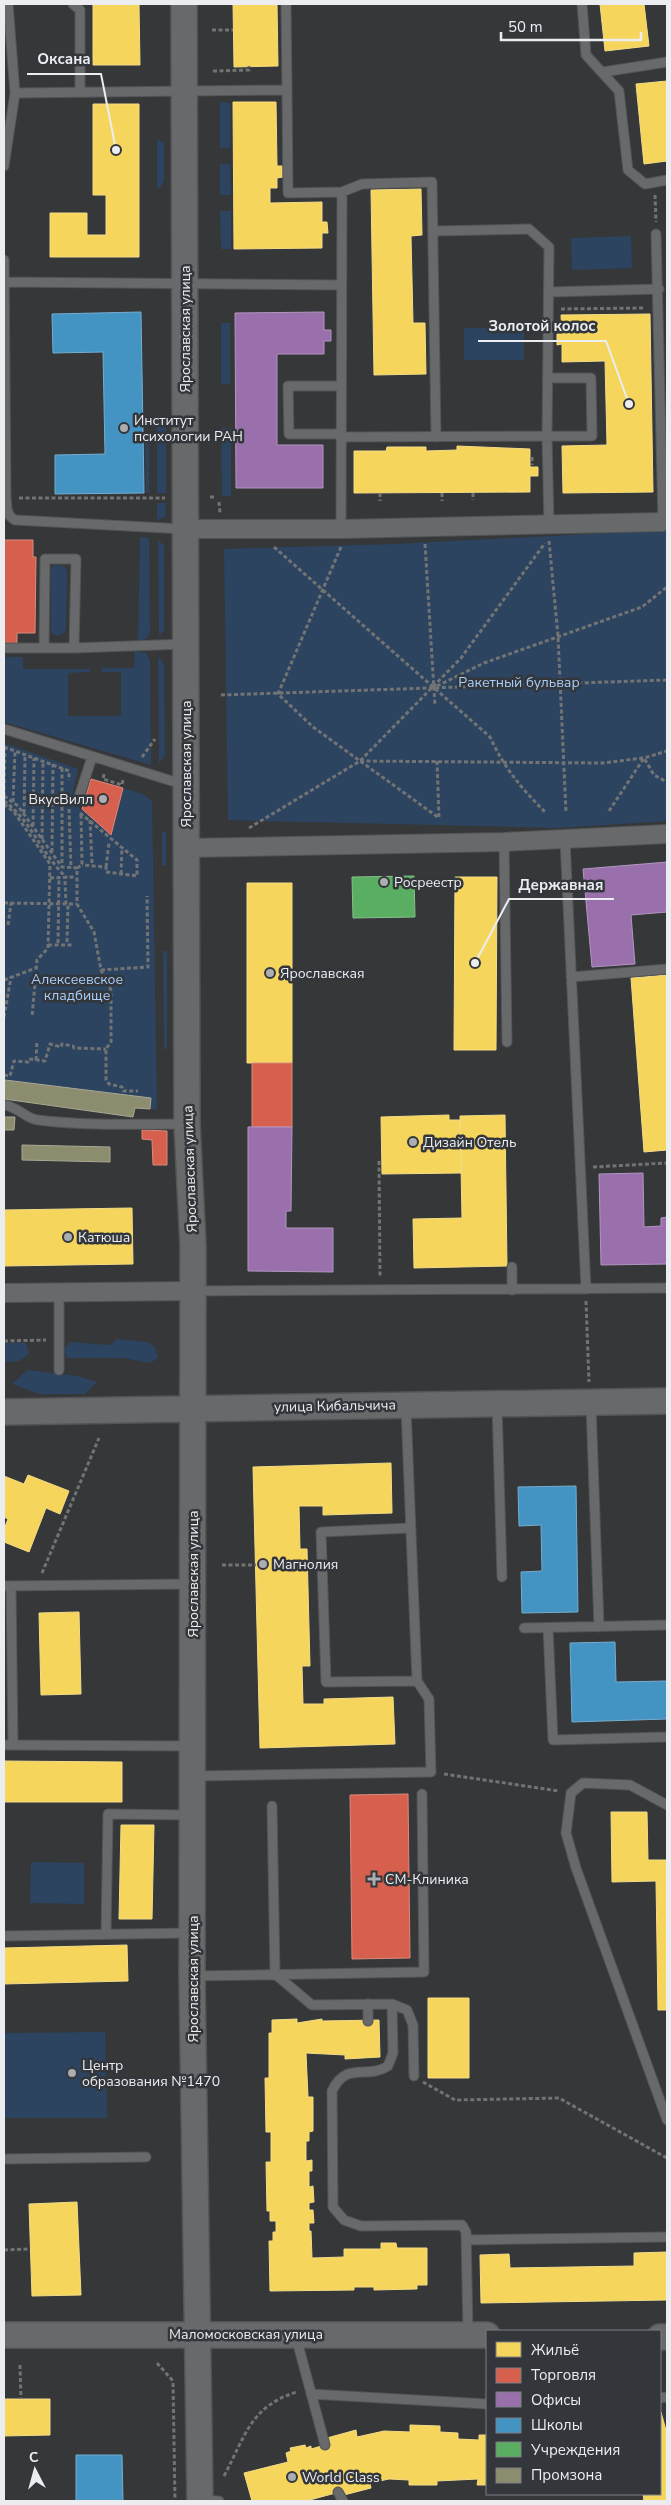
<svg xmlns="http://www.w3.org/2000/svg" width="671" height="2505" font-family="'Nunito Sans',sans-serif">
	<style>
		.green { fill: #2c445f }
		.homes { fill: #f6d55c; stroke: #f3dc88 }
		.shops { fill: #d6604d; stroke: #dc8a7e }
		.offices { fill: #9970ab; stroke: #b296c0 }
		.schools { fill: #4393c3; stroke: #75aed0 }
		.public { fill: #5aae61; stroke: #86c18c }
		.industry { fill: #8c8c6e; stroke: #a8a995 }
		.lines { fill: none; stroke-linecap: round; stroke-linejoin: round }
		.lane-casing { stroke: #535456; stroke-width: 11 }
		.street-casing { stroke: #535456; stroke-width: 20 }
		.secondary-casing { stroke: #535456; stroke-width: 28 }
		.path { stroke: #727374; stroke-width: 3; stroke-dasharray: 4 2.5; stroke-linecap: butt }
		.lane { stroke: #68696b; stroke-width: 9 }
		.street { stroke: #68696b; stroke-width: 18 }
		.secondary { stroke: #68696b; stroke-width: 25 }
		.poi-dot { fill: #abadb0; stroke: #33363b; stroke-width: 2 }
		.labels { text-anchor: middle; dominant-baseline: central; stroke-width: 5; stroke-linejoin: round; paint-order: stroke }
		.street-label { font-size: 14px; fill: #ebedf0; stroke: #33363b }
		.poi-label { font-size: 14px; fill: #ebedf0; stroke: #33363b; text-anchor: start }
		.park-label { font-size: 14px; fill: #a7ccf8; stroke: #33363b }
		.leader { fill: none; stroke: #ebedf0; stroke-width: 2 }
		.callout-dot { fill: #ebedf0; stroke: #33363b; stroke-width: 2 }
		.callout-label { font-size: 15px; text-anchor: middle; font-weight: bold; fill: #ebedf0; stroke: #33363b; stroke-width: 5; stroke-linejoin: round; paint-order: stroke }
	</style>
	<rect width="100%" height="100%" fill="#353739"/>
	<path class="green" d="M220 102 230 103V148H220Z
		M157 139 164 143V181L160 188H157Z
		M220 164H230L231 195H220Z
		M220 211H231V249H221Z
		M631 236 632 268 572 270 571 238Z
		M221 323H230V384H221Z
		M464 328H524V360H464Z
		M157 427H166V493H157Z
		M221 428H231V496H222Z
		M145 434H149V493H146Z
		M157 503H166L165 517 157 520Z
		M667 530V821L559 828 228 820 224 549 395 544Z
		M140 537 149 538 150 633 146 639 138 641Z
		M158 540 164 545V631L159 636Z
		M55 565 64 566 67 570 66 630 63 634 58 636 53 634 51 630V569Z
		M135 651 146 653 150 660 151 765 4 722V657H23V669H90V672L68 673V716H121V672H102V668H134Z
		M158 656 164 665 165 754 159 764Z
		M4 743 78 769 71 801 111 835 123 788 143 794 152 801 157 1109H150L151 1098 4 1080Z
		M162 832H166V866L162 865Z
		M163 951H167V1049H164Z
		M117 1339 147 1342 155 1347 158 1357 151 1363 123 1358H67L64 1349 70 1342 110 1345Z
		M4 1343H26L29 1354 19 1361 4 1362Z
		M27 1370 77 1376 97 1382 85 1394H39L12 1384Z
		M31 1862 84 1863V1904L30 1903Z
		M105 2032 107 2118H4V2033Z"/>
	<path class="homes" d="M93 4H139L140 65H93Z
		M233 4H277L278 66 234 67Z
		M600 4H644L649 46 605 51Z
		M667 81V161L644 164 636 84Z
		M233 102H276L277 166H283V177L277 178V188H270V203L322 202V222H327L328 233H322V248L234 249Z
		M93 104H139V257H50V213H87V235H106V195H93Z
		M421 189 422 235 411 236 413 323H425L426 374 374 375 371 190Z
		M650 314 653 492 563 493 562 446 607 445 605 361 562 362V344L557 345V334H562L561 315Z
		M457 446 530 449V467H538V476H530V492L354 493V451H386L387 447H426V451L457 450Z
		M455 877H497L496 1050H454Z
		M247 883H292V1063H247Z
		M667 975V1150L644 1152 631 978Z
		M449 1115V1120H460L461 1173 382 1174 381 1117Z
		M505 1115 507 1266 414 1268 413 1219 462 1218 460 1116Z
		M132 1208 133 1264 4 1266V1210Z
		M391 1463 392 1513 323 1515V1506H299L300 1549H307L310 1666H302L303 1704H324V1699L393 1697 395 1744 260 1748 253 1467Z
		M28 1475 69 1491 60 1514 46 1508 29 1552 4 1542V1529L8 1519 4 1517V1476L24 1484Z
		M79 1612 81 1694 41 1695 39 1613Z
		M4 1761 122 1762V1802H4Z
		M611 1812H647L648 1860H667V2010H658L656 1881 612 1882Z
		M121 1825H154L152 1919H119Z
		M127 1945 128 1981 4 1984V1948Z
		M428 1998H469V2078H428Z
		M297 2019V2023L322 2019V2021L379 2020 380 2057 345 2059V2055L306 2053 308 2097H313V2131L309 2132V2141H306V2161L312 2160V2171H309V2187L313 2186 314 2202 309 2203V2210H313L314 2223H309V2231H311L312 2258 344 2257V2249H381V2243H396L397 2248H427V2285H417V2289L374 2290V2287H354V2290L270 2291 269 2241H273V2232H276V2221H270V2211H267L266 2162H271V2132H266L265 2078H269V2033H272V2020Z
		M77 2202 81 2295 32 2296 29 2204Z
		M667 2252V2300L481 2303 480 2255 509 2254 510 2268 634 2266V2253Z
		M4 2399H50V2435L4 2436Z
		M661 2412 667 2434V2501H639L644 2500 643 2494H660Z
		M410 2425 440 2426V2432L458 2433V2439L479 2440V2435H487V2485H477L478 2479 437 2481V2485H409V2480L389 2479 370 2483 371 2488 344 2495 343 2491 306 2501H252L244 2473 288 2462 286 2453 291 2451 290 2448 305 2445 306 2448 311 2446V2449L325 2445 327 2438 356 2430 357 2437 384 2431 410 2432Z"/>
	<path class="shops" d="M4 540H33V557H36L35 633H17V643H4Z
		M91 779 123 788 111 835 82 809Z
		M252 1063H292V1127H252Z
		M142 1130 167 1131V1165H153L152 1140 142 1139Z
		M408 1794 410 1958 352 1959 350 1795Z"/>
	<path class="offices" d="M324 312V330H331V341H324V354H277V445H323V488H236L235 313Z
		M667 862V912L631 915 635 964 592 967 583 869Z
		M248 1127H292L291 1211H286V1228H333V1272L248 1271Z
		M643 1173 644 1227 661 1226V1218L667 1217V1264L601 1265 599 1174Z"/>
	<path class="schools" d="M141 312 144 493 55 494V455L105 454 103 352 53 353 52 314Z
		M576 1486 578 1612 522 1613 521 1572 542 1571 541 1525 519 1526 518 1487Z
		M615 1642 616 1682 667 1681V1719L572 1722 570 1643Z
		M76 2455H122L123 2501H76Z"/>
	<path class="public" d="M414 876 415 917 353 918 352 877Z"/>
	<path class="industry" d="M5 1080 151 1098 150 1109 135 1108 133 1117 4 1099Z
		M4 1117H15L14 1130H4Z
		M22 1145 110 1147V1162L22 1160Z"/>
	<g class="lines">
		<g class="lane-casing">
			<path id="lane" d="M73 4 80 10V92
				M286 4 287 90
				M582 4 586 55 619 91 628 170 645 184 667 180
				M603 72 667 62
				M15 93 287 90 288 193 342 192 362 184 432 182 436 437
				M4 166 15 93 8 4
				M434 231 529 229 549 247 547 436 549 525
				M656 234 663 522
				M4 260 6 498C7 508 6 515 15 520L183 529
				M4 282 340 285
				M549 292 659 289
				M340 386H288L289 434H341
				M340 437 592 436 591 378H548
				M341 529 342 192
				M4 648H74
				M44 648 45 559H76L74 648 185 644
				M4 729 185 785
				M78 800 92 757
				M565 840 586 1289
				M504 842 507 1042
				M571 977 667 969
				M4 1105C17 1106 26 1119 38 1120 86 1126 136 1124 185 1124
				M512 1267V1290
				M194 1291 667 1288
				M59 1292V1370
				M497 1405 502 1577
				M591 1405 599 1627
				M410 1528 321 1532 326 1682 417 1681
				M4 1586 190 1584
				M11 1586 13 1745
				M524 1628 667 1625
				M548 1628 553 1740 667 1737
				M4 1745 190 1746
				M195 1776 431 1772 429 1699 417 1681 406 1408
				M667 1805 630 1785 583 1783 571 1793 566 1833 576 1868 667 2120
				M272 1806 275 1974 312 2005 392 2004 407 2010 413 2025 414 2076
				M106 1934 108 1814 190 1815
				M4 1936 189 1933
				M192 1976 424 1972 422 1794
				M368 2004V2021
				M392 2004 393 2053 388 2066C367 2080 347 2060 332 2091L333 2207 344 2220 361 2226 462 2225 466 2232 468 2332
				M4 2159 146 2157
				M466 2240 667 2237
				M296 2337 325 2445
				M311 2394 487 2404
				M660 2398 667 2397
				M338 2492 343 2501
				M201 2500 219 2501"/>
		</g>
		<g class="street-casing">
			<path id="street" d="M186 529H341L663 522
				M186 848 504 842 667 834
				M4 1293 193 1291"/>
		</g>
		<g class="secondary-casing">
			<path id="secondary" d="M184 4 187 1124 193 1246 192 1976 200 2501
				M4 1412 667 1401
				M4 2335H487
				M660 2337H667"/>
		</g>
		<path class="path" d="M212 30H233
			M213 71 249 70V66
			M655 195 656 222
			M561 309 644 308
			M532 457V465
			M380 493V501
			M442 493V501
			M473 493V500
			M210 497H215
			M19 498H165
			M219 502 220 513
			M549 541 558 636 566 812
			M425 544 435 706
			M274 547 490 737C505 769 521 788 546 813
			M341 547 278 694 313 727 439 818
			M437 686 484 663 642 607 667 587
			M221 695 667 680
			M4 747 69 771V780
			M142 757 155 739
			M360 761 602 763 644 758 667 751
			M437 761 439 818
			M62 768V867
			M104 774 103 779 122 785 123 780
			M4 796 18 806 62 867 77 868V904L94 932 101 970 111 990V1042L106 1049V1080L109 1084 122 1087 123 1091H138
			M4 796 5 748
			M4 801C31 820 42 855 67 878
			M13 802 15 751
			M4 804 14 812 50 864 48 948 37 960 32 1017
			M69 809 71 868
			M609 811 644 758 654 775 667 782
			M24 813 25 755
			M80 813 137 860V876L106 872V867L82 865
			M90 820 92 864
			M33 826 34 758
			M249 828 360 761 461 658 545 543
			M42 839 43 761
			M52 852 53 764
			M106 867 109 843
			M77 868 82 865 81 814
			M121 874 122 847
			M50 878 76 877
			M65 881 66 904
			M4 903 77 904
			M8 925 11 903
			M67 942 68 904
			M58 943 59 878
			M48 945H73
			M101 970 148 967 147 896
			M4 980 36 968
			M4 1017 11 977
			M36 1060 37 1041
			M4 1075 10 1076 14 1061 28 1062 29 1059 45 1061 50 1044 61 1047 62 1044 73 1046 74 1048 106 1049
			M379 1161 380 1278
			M593 1167 667 1163
			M586 1301 589 1382
			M4 1341 46 1340
			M222 1565H256
			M42 1573 99 1438
			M444 1774 559 1791
			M423 2082 455 2100 559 2098 667 2158
			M4 2250 30 2249
			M157 2363 173 2381 175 2501
			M20 2365 21 2399
			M224 2476C245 2437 250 2406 297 2392"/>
		<use href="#lane" class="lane"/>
		<use href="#street" class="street"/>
		<use href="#secondary" class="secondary"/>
	</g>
	<g class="poi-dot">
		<circle cx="124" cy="428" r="5"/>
		<circle cx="103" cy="799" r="5"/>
		<circle cx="384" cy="882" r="5"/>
		<circle cx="270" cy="973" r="5"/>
		<circle cx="413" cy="1142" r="5"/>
		<circle cx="68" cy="1237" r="5"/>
		<circle cx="263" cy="1564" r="5"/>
		<path d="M371.5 1871.5h5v5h5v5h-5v5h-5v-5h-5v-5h5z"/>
		<circle cx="72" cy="2073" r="5"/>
		<circle cx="292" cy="2477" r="5"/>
	</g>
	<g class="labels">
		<g class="street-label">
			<text transform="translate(185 329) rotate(-90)">Ярославская улица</text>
			<text transform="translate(186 764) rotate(-90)">Ярославская улица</text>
			<text transform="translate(190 1169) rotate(-92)">Ярославская улица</text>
			<text transform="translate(335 1406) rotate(-1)">улица Кибальчича</text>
			<text transform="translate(193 1574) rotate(-90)">Ярославская улица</text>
			<text transform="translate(193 1979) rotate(-90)">Ярославская улица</text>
			<text x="246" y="2334">Маломосковская улица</text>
		</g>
		<g class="poi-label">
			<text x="134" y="420">Институт<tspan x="134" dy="16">психологии РАН</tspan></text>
			<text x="93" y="799" text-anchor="end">ВкусВилл</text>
			<text x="394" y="882">Росреестр</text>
			<text x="280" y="973">Ярославская</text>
			<text x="423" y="1142">Дизайн Отель</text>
			<text x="78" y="1237">Катюша</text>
			<text x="273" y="1564">Магнолия</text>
			<text x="385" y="1879">СМ-Клиника</text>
			<text x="82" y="2065">Центр<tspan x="82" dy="16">образования №1470</tspan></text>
			<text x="302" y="2477">World Class</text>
		</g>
		<g class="park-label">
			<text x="519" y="682">Ракетный бульвар</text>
			<text x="77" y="979">Алексеевское<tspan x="77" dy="16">кладбище</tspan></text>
		</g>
	</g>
	<path class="leader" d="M116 150L101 74H27M629 404L606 341H478M475 963L509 899H614"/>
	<g class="callout-dot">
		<circle cx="116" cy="150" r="5"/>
		<circle cx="629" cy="404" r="5"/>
		<circle cx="475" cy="963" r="5"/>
	</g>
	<g class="callout-label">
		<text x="64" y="64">Оксана</text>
		<text x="542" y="331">Золотой колос</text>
		<text x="561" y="890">Державная</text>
	</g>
	<rect width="671" height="2505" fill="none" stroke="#ebedf0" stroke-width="10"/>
	<rect x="486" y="2330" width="175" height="165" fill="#33363b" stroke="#7d7f83"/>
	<rect x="496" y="2342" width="25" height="15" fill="#f6d55c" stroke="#7d7f83"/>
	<text x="531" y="2355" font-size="15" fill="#ebedf0">Жильё</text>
	<rect x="496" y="2368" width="25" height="15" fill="#d6604d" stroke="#7d7f83"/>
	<text x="531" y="2380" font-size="15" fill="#ebedf0">Торговля</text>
	<rect x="496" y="2392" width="25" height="15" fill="#9970ab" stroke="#7d7f83"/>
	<text x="531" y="2405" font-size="15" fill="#ebedf0">Офисы</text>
	<rect x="496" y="2418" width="25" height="15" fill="#4393c3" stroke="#7d7f83"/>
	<text x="531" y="2430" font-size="15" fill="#ebedf0">Школы</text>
	<rect x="496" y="2442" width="25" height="15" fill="#5aae61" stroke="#7d7f83"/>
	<text x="531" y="2455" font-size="15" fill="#ebedf0">Учреждения</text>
	<rect x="496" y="2468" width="25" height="15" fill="#8c8c6e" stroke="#7d7f83"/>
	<text x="531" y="2480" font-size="15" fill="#ebedf0">Промзона</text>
	<g transform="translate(35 2470) rotate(354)" stroke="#33363b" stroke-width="4" paint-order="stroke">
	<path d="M0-4L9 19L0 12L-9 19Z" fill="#ebedf0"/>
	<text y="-8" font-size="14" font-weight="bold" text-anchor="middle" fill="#ebedf0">С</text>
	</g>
	<path d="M501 32v8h140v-8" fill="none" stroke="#ebedf0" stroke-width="2.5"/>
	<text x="508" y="32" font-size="15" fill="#ebedf0" stroke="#33363b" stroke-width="4" paint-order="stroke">50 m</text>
</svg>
